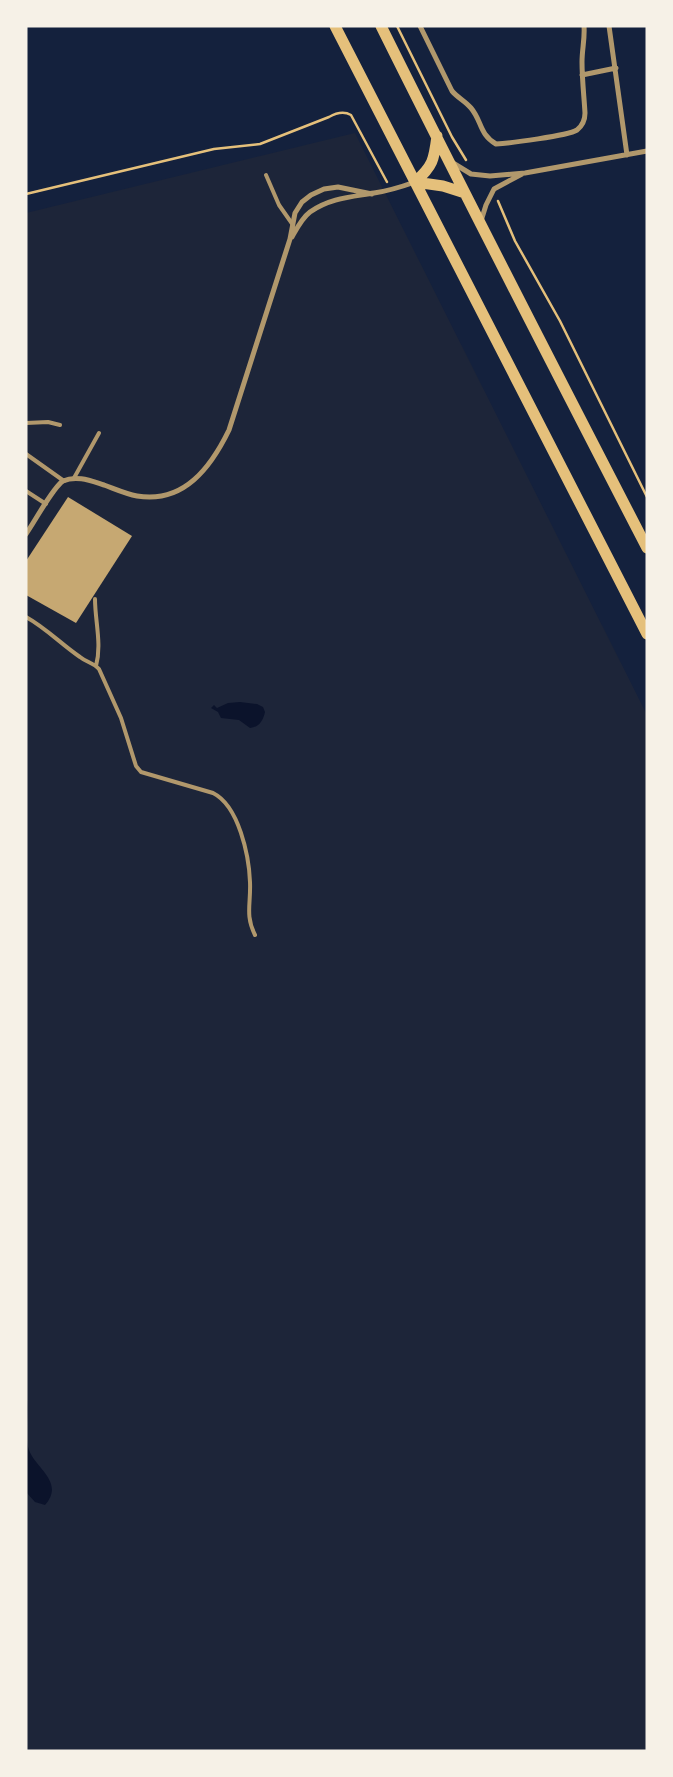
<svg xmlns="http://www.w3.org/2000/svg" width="673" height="1777" font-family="'Work Sans',sans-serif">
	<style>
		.green { fill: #1d2539 }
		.water { fill: #0b132b }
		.building { fill: #c6a872 }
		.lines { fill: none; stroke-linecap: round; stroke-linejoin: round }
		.path { stroke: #e5c07b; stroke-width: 2.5 }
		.service { stroke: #b1986c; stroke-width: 4 }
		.minor { stroke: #b1986c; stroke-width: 5 }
		.primary { stroke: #e5c07b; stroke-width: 11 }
	</style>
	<rect width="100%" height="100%" fill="#14213d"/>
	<path class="green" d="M355 133 647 715V1751H26V213Z"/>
	<path class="water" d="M240 702 257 704 263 707 265 712C263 721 259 727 250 728L239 720 221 718 218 712 211 708 214 705 217 708 228 703Z
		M26 1395C31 1413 23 1433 29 1450 36 1469 65 1482 45 1505L35 1502 26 1492Z"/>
	<path class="building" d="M68 497 132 536 76 623 26 595V561Z"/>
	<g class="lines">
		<path class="path" d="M397 26 452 137 466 160
			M26 194 214 149 260 144 329 117C336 113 344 111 351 115L387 182
			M498 201 515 241 560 321 647 497"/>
		<path class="service" d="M266 175 279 205 293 225
			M26 423 48 422 60 425
			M26 454 64 481
			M74 478 99 433
			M26 491 46 504
			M95 599C95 621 102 644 96 666
			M26 617C46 628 61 644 80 657 86 662 94 663 99 669L121 718 136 766 141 772 213 793C239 806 249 856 250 882 251 904 245 915 255 935"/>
		<path class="minor" d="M420 26 452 91C458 98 465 101 471 108 482 121 479 134 496 144 510 143 567 136 577 130 582 126 585 120 585 113 584 96 582 79 582 62 582 49 585 39 584 26
			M609 26 627 155
			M582 75 616 68
			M453 163 471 174 490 176 525 173 647 151
			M481 221 486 205 494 189 522 174
			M292 237C297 228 302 218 310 212 330 198 351 197 374 193 388 191 401 187 415 182
			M26 534C34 523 53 487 63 481 77 475 91 481 104 485 115 489 126 494 137 496 184 504 211 467 229 430L290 239 295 213 302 202 311 195 324 189 338 187 372 194"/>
		<path class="primary" d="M335 26 647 634
			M381 26C468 201 557 374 647 548
			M415 182C433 166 434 160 437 136
			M415 182 443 186 465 193"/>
	</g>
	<rect width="673" height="1777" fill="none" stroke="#f6f1e7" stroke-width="55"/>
</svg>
